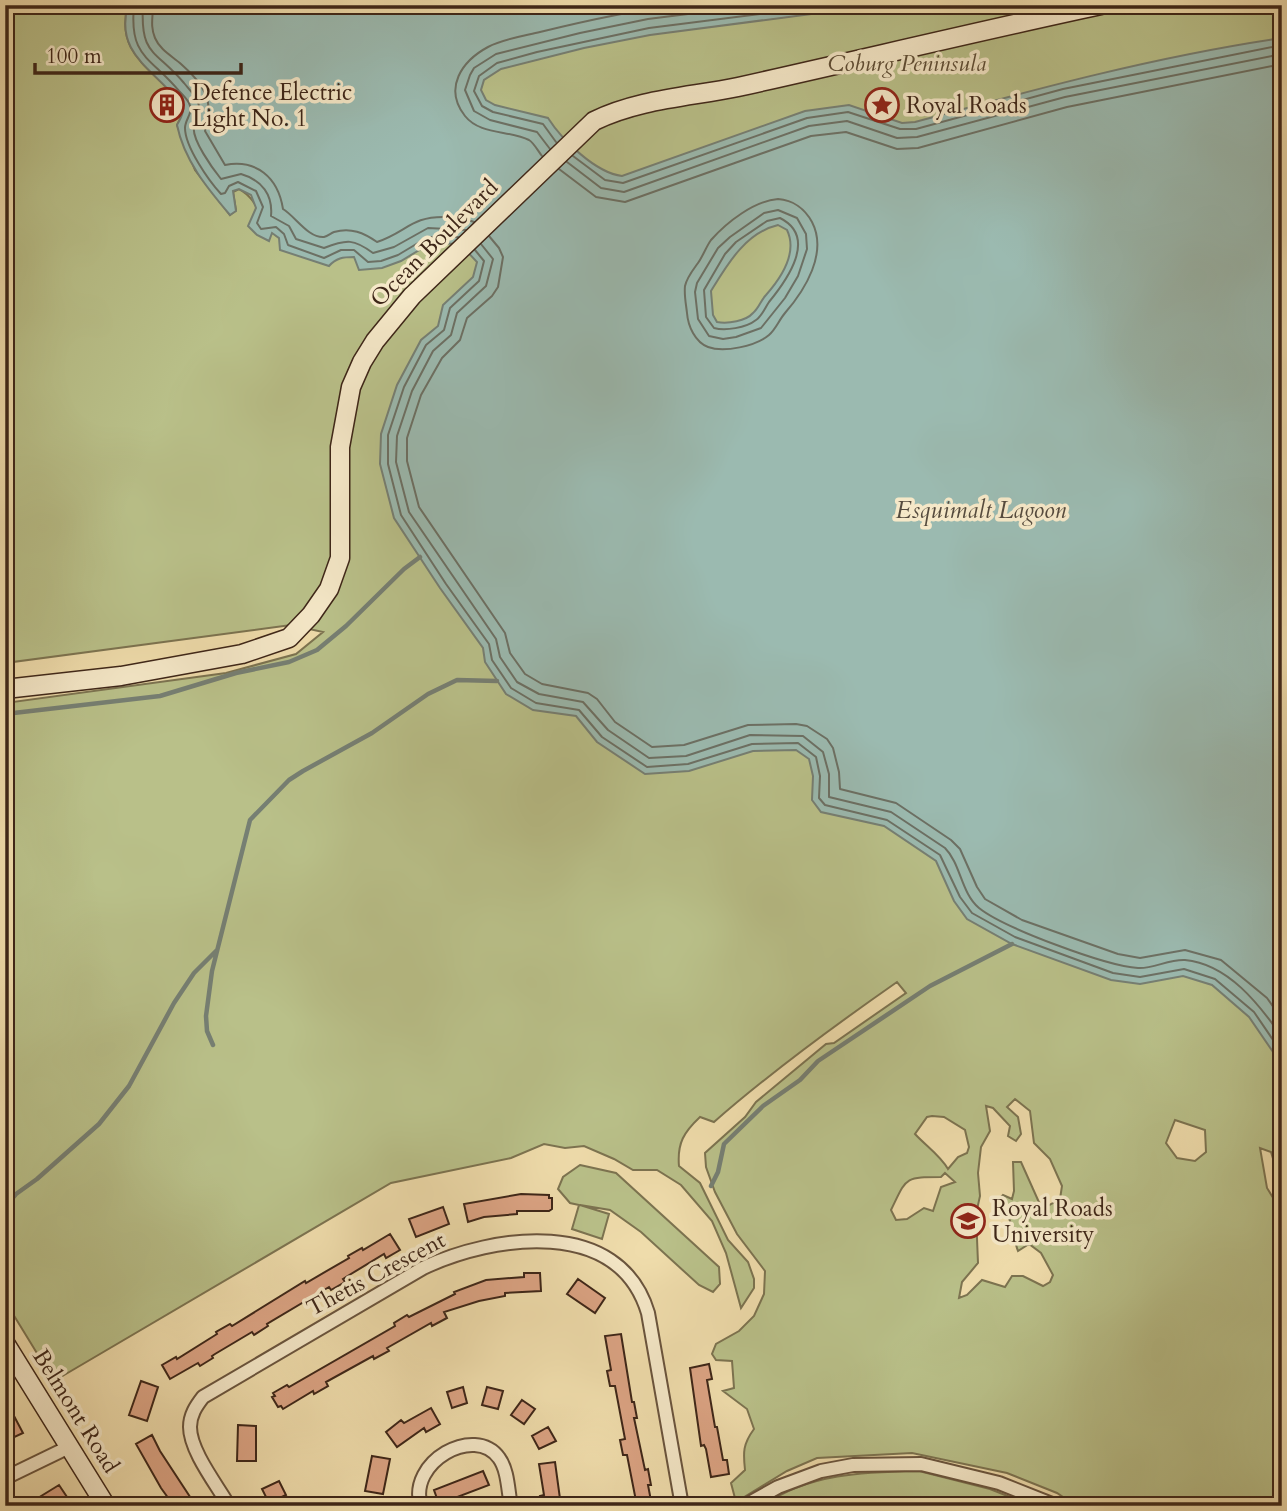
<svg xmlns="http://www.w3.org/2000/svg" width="1287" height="1511" font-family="Cardo,serif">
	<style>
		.green { fill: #b9c089; stroke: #7c7350; stroke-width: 2; fill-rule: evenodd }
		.water { fill: #9bbab0; stroke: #767f73; stroke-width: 2; fill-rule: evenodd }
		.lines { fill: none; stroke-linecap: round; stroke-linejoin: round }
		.shore { stroke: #6c7064; stroke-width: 2 }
		.stream { stroke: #767f73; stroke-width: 4.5 }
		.building { fill: #dba383; stroke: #3e2618; stroke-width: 2 }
		.street-casing { stroke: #6a543d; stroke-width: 16 }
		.secondary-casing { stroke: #3e2618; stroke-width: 21 }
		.street { stroke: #f5e8c8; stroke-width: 12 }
		.secondary { stroke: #f5e8c8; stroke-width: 18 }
		.labels { text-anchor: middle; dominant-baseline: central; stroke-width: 7; stroke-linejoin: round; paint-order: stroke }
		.park-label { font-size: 23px; font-style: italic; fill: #5d4c34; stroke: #f5e8c8 }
		.poi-label { font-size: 23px; fill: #3e2618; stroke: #f5e8c8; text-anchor: start }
		.street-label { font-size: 23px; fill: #3e2618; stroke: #f5e8c8 }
		.water-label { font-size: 24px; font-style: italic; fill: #554b3e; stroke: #f5e8c8 }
	</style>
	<rect width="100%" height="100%" fill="#efdcab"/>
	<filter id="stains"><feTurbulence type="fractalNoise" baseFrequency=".00286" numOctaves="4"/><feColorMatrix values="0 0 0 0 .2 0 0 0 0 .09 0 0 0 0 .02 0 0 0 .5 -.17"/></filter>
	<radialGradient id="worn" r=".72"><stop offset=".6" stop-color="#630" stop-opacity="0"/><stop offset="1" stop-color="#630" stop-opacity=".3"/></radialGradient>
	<path class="green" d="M5 5H128C115 52 150 67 175 97 178 101 183 105 183 110 183 115 179 121 177 125L195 170 230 215 236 210 233 192 239 189C260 200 260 224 279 238L483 5H1282V1188L1271 1152 1260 1148 1267 1188 1282 1212V1506H1076L1057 1493 1007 1473 912 1453 817 1458 787 1471 736 1502 731 1483 745 1470C743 1452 743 1444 754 1429L747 1409 723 1391 734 1388 732 1361 716 1360 712 1354 716 1344 739 1331 754 1316 764 1294 765 1271 737 1234 715 1192 706 1167 705 1153 745 1117 756 1102 826 1044 834 1043 906 993 897 982C834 1026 772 1071 714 1122L700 1117C684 1132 677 1143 679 1166L700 1183 728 1240 748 1262 754 1279V1288L741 1308 726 1253 712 1221 681 1185 657 1170H633L614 1159 584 1146 565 1148 544 1144 511 1158 391 1183 54 1381 5 1301V703L226 673 296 654 323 632 291 625 5 663ZM1015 1099 1030 1111 1034 1143 1050 1159 1062 1186 1060 1199 1042 1209 1021 1162H1013L1014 1191 1012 1199 1003 1195 999 1199C1001 1208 1007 1212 1010 1221 1014 1230 1014 1241 1018 1251L1029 1244 1041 1253 1053 1275 1050 1282 1043 1286 1023 1276H1012L1005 1287 982 1280 967 1295 959 1298 962 1282 978 1263 976 1214 980 1196 978 1173 981 1147 990 1131 986 1106 993 1108 1010 1126 1008 1136 1016 1141 1021 1134 1018 1117 1007 1107ZM932 1116 944 1117 965 1130 969 1147 967 1153 958 1157 948 1169C940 1155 926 1146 915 1134L927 1117ZM1175 1120 1205 1130 1206 1152 1195 1161 1177 1158 1166 1143ZM945 1173 955 1182 941 1187 933 1211 924 1208 907 1219 896 1220 891 1210C907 1177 904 1177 941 1177Z
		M580 1165 616 1173 719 1267 720 1284 713 1292 699 1285 641 1232 610 1210 580 1205 609 1214 602 1239 572 1229 579 1205 570 1203 558 1189 563 1177Z
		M919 1471 990 1489 1033 1506H762C809 1473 864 1472 919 1471Z"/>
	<path class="water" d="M128 5H880L650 35 584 48 501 69 484 80 481 90 486 100 495 105 548 118C562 140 596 173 622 176L805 111 849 105 902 123 915 122C1036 89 1158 56 1282 38V1065L1249 1017 1212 985 1183 976 1140 984 1111 980 1012 944 967 919 954 901 936 861 884 826 821 812 812 800 813 776 809 759 796 750 753 751 689 771 645 774 597 742 576 716 533 710 506 694 485 662 483 648 440 588 394 518 380 464 381 434 397 385 421 340 438 326 443 305 473 277 477 262 460 244 431 243 401 261 382 268 359 270 354 257C343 257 336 258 329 266L280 250 279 238 272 233 269 241 257 235 248 226 256 208 251 195 239 189 233 191 236 211 230 215C207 188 184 160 177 125 179 121 183 115 183 110 183 105 178 101 175 97 150 67 115 52 128 5ZM778 225 787 230C798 253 781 278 766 295 761 300 759 308 753 313 746 321 728 324 717 322L713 315 711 291C727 265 745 233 778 225Z"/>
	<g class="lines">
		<path class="shore" d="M134 5C129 58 150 56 179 91 182 94 187 99 189 103 194 113 185 119 185 128 185 147 209 181 221 194L225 193 229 186 238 182 256 191 263 207 257 223 261 229 276 227 284 234 288 245 324 258 341 250H354L368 262 381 261 398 255 428 237H458
			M143 5C140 56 155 49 184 83 188 88 194 94 197 100 202 110 197 117 194 126 191 139 213 169 221 179L241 174C262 180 273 195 271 216L289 226 296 239 324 248C347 239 354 239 373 253L394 247 428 228 466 230
			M153 5C153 17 150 26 155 38 160 50 172 56 181 64 204 84 215 101 205 131L225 165C256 159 278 177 283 209 296 217 308 238 324 237 328 236 331 233 334 232 351 227 364 233 377 242 407 232 411 216 446 217 456 218 464 218 474 222
			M556 142 543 124 493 112 482 106 474 91 479 76 497 63 537 52 649 28 830 5
			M550 149 537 132 490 120 474 111 465 90 470 75 474 68 496 54 580 33 648 19 760 5
			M542 156C538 151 534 143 529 140 509 130 480 135 465 116 443 88 462 61 488 47 503 39 523 36 540 32 585 21 630 11 676 5
			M573 156 605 180 623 183 807 118 848 112 900 129H916L1063 89 1282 45
			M567 162 601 188 624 192 809 126 847 121 897 138 917 137 1065 97 1282 54
			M559 169 596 197 625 202 811 136 846 132 897 149 918 148 1067 107 1282 64
			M778 199C793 200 805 209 812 222 828 253 805 290 785 313 779 320 776 329 769 335 756 346 724 353 708 347 695 342 688 326 687 313 686 304 684 295 685 286 687 277 693 270 698 263 703 256 706 247 711 240 727 222 754 201 778 199Z
			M778 210 797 218 806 234 807 249 798 276 785 298 761 328 736 337 723 339 709 336 698 319 695 292 697 283 718 248 730 237 764 213Z
			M780 218C818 237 787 280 769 302 765 308 762 316 756 320 746 328 725 331 714 328L706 317 704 290 725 254 736 242 767 221Z
			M489 236 499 248 503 257 498 287 492 296 467 318 460 340 442 358 421 395 407 438V461L419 507 505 633 510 653 525 674 542 684 588 693 597 699 615 722 652 747 684 745 748 725 796 724 807 726 827 739 833 748 839 772 840 789 896 803 951 840 960 849 977 887 985 899 1022 920 1118 954 1140 958 1185 950 1221 960 1267 998 1282 1019
			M481 244 493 259 486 286 457 313 451 335 433 351 412 391 397 436 396 462 409 512 496 639 500 657 517 682 539 694 583 702 608 730 649 758 686 756 750 735 803 736 823 752 829 774V797L891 812 945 848C961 864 961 893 979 908 1004 928 1106 966 1138 968 1153 969 1169 959 1185 960 1228 964 1259 1004 1282 1037
			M475 250 484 261 479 281 450 308 444 330 426 345 404 387 388 435V464L401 515 446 584 489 644 492 660 511 688 536 703 579 710 602 737 647 767 688 764 752 744 798 743 816 757 820 776 819 798 825 805 887 820 940 855 960 897 972 913 1015 937 1113 973 1140 977 1184 969 1215 979 1254 1012 1282 1053"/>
		<path class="stream" d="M5 714 160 696 236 673 289 662 317 650 346 626 404 569 420 557
			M213 1045 207 1031 206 1016 212 971 250 820 289 780 303 771 372 733 428 694 457 680 497 681
			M711 1186 718 1172 724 1144 763 1106 800 1080 818 1061 930 986 1012 944
			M5 1207 16 1194 37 1179 99 1124 129 1086 174 1003 194 973 216 951"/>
	</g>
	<path class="building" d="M521 1194 549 1195V1198H552V1209L549 1211H517V1214L484 1217 468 1222 464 1204Z
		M443 1207 449 1224 416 1237 409 1219Z
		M390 1234 400 1250 386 1258 384 1254 346 1277 343 1279 345 1282 331 1290 329 1287 267 1324 268 1326 254 1335 252 1332 215 1354 212 1356 213 1358 200 1366 198 1363 170 1379 162 1365 176 1357 177 1359 217 1334 216 1332 230 1324 232 1326 305 1281 306 1283 349 1258 348 1256 362 1248 363 1250Z
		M524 1273H540L541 1291 505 1293V1296L479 1301 444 1312 447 1318 432 1326 431 1323 387 1348 389 1351 374 1359 373 1356 326 1382 328 1386 314 1394 313 1391 283 1409 281 1406 278 1407 272 1397 275 1396 273 1393 287 1385 289 1387 395 1326 394 1323 407 1315 409 1317 455 1294 454 1292 486 1280 524 1277Z
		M578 1279 605 1298 595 1313 567 1294Z
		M621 1334 632 1402H634L637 1418H634L645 1470 648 1469 651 1485H648L652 1506H637L627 1455H623L620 1440 625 1439 615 1386H610L607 1371 611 1370 605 1336Z
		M709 1364 712 1379 707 1380 715 1427H717L723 1460H727L729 1474 711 1477 706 1449 704 1445 701 1446 690 1368Z
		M141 1381 158 1387 147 1421 129 1415Z
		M463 1387 467 1403 452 1408 447 1392Z
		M487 1387 503 1391 498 1409 482 1405Z
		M522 1400 535 1409 524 1424 511 1415Z
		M431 1408 440 1424 426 1432 424 1428 397 1447 386 1432 401 1420 404 1423Z
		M14 1416 23 1433 8 1440 5 1434V1421Z
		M238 1425 256 1426V1461H237Z
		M548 1427 556 1441 539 1449 532 1436Z
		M152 1435 160 1451 196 1506H174L161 1488 136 1444Z
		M372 1456 390 1459 383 1494 365 1491Z
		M555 1462 561 1506H542L540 1496 544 1495 539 1464Z
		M483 1471 489 1485 439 1504 434 1490Z
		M279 1481 286 1495 269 1503 262 1489Z
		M59 1485 69 1500 60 1506H25Z"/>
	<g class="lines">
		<g class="street-casing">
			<path id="street" d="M5 1478 69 1447
				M229 1506C217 1485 190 1451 190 1427 190 1415 196 1406 203 1397L423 1268C493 1235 619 1216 648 1313L682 1506
				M421 1506C407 1462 475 1424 499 1458 508 1470 508 1491 511 1506
				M744 1506 778 1487 821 1471 853 1465 921 1464 999 1483 1057 1506"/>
		</g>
		<g class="secondary-casing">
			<path id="secondary" d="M5 689 121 676 242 654 289 638 311 615 329 589 340 558V447L351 387 362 362 375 341 412 296 594 121C639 99 689 97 738 87 859 60 980 31 1101 5
				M5 1343 106 1506"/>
		</g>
		<use href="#street" class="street"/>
		<use href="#secondary" class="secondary"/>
	</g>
	<defs>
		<g id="building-ring" transform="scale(1.75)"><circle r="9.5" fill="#f5e8c8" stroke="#8f2418" stroke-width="1.5"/><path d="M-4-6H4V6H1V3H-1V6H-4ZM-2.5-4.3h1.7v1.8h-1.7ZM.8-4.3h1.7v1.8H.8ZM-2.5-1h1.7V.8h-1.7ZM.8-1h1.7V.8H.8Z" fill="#8f2418"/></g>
		<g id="sight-ring" transform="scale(1.75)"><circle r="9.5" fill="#f5e8c8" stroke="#8f2418" stroke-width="1.5"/><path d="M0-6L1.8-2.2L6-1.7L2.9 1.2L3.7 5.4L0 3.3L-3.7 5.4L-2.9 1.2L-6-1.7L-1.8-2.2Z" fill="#8f2418"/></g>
		<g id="university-ring" transform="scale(1.75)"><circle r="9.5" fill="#f5e8c8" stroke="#8f2418" stroke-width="1.5"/><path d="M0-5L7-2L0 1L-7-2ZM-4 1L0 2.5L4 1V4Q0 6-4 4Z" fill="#8f2418"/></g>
	</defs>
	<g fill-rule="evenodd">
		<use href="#building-ring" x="167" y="105"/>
		<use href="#sight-ring" x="882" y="105"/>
		<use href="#university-ring" x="968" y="1221"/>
	</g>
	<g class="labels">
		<g class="park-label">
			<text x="907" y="63">Coburg Peninsula</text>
		</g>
		<g class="poi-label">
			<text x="192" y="92">Defence Electric<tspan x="192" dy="26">Light No. 1</tspan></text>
			<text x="906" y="105">Royal Roads</text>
			<text x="992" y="1208">Royal Roads<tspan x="992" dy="26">University</tspan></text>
		</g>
		<g class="street-label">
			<text transform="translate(434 243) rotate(-45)">Ocean Boulevard</text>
			<text transform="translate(376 1274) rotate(-28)">Thetis Crescent</text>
			<text transform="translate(76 1411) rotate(58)">Belmont Road</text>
		</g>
		<g class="water-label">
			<text x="981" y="510">Esquimalt Lagoon</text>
		</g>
	</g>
	<rect width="1287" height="1511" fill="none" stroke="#efdcab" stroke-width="28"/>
	<rect x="7" y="7" width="1273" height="1497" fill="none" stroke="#3e2618" stroke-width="3.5"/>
	<rect x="14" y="14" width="1259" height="1483" fill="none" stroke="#3e2618" stroke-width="2"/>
	<path d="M35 63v10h206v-10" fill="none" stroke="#3e2618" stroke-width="3.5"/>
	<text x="46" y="63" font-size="21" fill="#3e2618" stroke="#f5e8c8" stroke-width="5" paint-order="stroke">100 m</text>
	<rect width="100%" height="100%" filter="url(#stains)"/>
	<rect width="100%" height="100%" fill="url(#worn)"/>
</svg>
